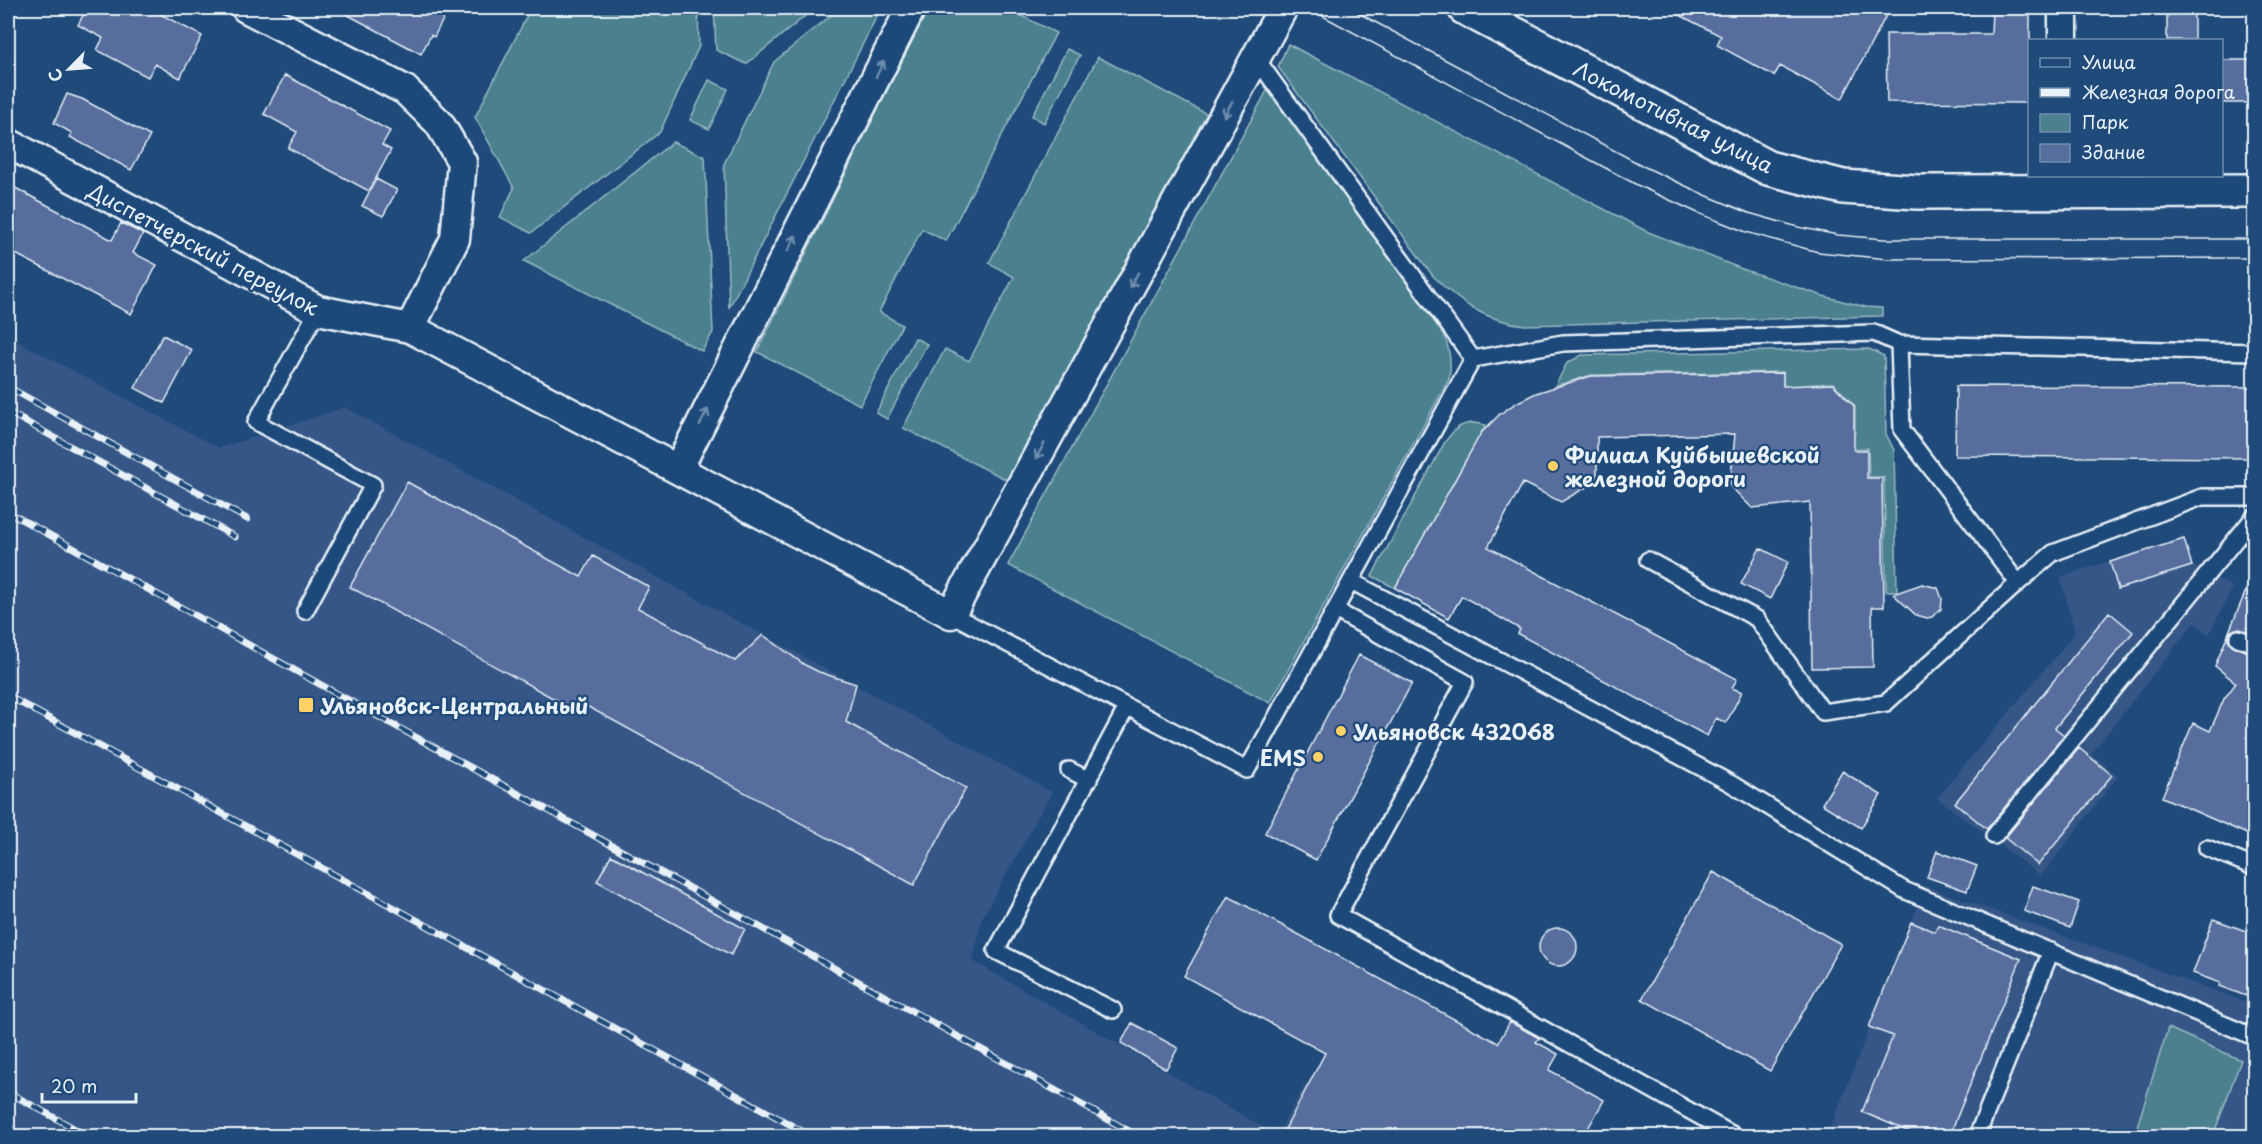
<svg xmlns="http://www.w3.org/2000/svg" width="2262" height="1144" font-family="'Playpen Sans',sans-serif">
	<style>
		.built { fill: #345786 }
		.green { fill: #4b808e; stroke: #9ab8c3; stroke-width: 1.5 }
		.building { fill: #566d9d; stroke: #e8f1f8; stroke-width: 1.5 }
		.lines { fill: none; stroke-linecap: round; stroke-linejoin: round }
		.lane-casing { stroke: #e8f1f8; stroke-width: 20 }
		.street-casing { stroke: #e8f1f8; stroke-width: 33 }
		.primary-casing { stroke: #e8f1f8; stroke-width: 38 }
		.lane { stroke: #1f4a7a; stroke-width: 15 }
		.street { stroke: #1f4a7a; stroke-width: 28 }
		.primary { stroke: #1f4a7a; stroke-width: 33 }
		.tram { stroke: #e8f1f8; stroke-width: 1.5 }
		.rail-casing { stroke: #e8f1f8; stroke-width: 7 }
		.rail { stroke: #1f4a7a; stroke-width: 4.5; stroke-dasharray: 14; stroke-linecap: butt }
		.oneway { stroke: #6f8dac }
		.poi-dot { fill: #ffd166; stroke: #1f4a7a; stroke-width: 2 }
		.labels { text-anchor: middle; dominant-baseline: central; stroke-width: 4.5; stroke-linejoin: round; paint-order: stroke }
		.street-label { font-size: 21px; fill: #e8f1f8; stroke: #1f4a7a }
		.poi-label { font-size: 21px; font-weight: bold; fill: #e8f1f8; stroke: #1f4a7a; text-anchor: start }
	</style>
	<rect width="100%" height="100%" fill="#1f4a7a"/>
	<filter id="ink" filterUnits="userSpaceOnUse"><feTurbulence type="fractalNoise" baseFrequency=".0167" numOctaves="2"/><feDisplacementMap in="SourceGraphic" scale="12" xChannelSelector="R" yChannelSelector="G"/><feConvolveMatrix kernelMatrix="1 2 1 2 8 2 1 2 1" color-interpolation-filters="sRGB"/></filter>
	<g filter="url(#ink)">
		<path class="built" d="M8 336 219 448 345 407 1052 792 982 918 973 961 1277 1135 1305 1085 1399 1136H8Z
			M2184 537 2192 565 2233 587 2209 635 2194 623 2091 754 2118 776 2041 876 1937 798 2075 633 2060 577Z
			M1926 886 2254 1005V1136H1827Z"/>
		<path class="green" d="M531 8H637L649 14 653 8H698L699 46 660 132 531 233 500 217 514 188 475 117Z
			M714 8H815L746 64 716 50Z
			M840 8H881L729 308 724 164 774 62Z
			M928 8H1006L1056 33 946 241 922 229 879 312 902 325 860 405 757 352Z
			M1288 44 1646 231 1742 269 1823 296 1866 307 1882 308V316L1525 325C1484 320 1462 305 1433 276L1278 67Z
			M1067 49 1080 55 1044 123 1032 116Z
			M1098 57 1211 116 1009 481 903 428 945 349 969 361 1014 277 989 263Z
			M709 80 728 89 709 129 690 120Z
			M1268 89 1444 335C1450 350 1452 363 1449 379L1270 703 1008 565Z
			M673 142 705 157 713 332 702 351 524 261Z
			M915 338 927 344 887 419 876 413Z
			M1869 349 1884 356 1886 434 1894 450 1897 591H1886L1884 477H1869L1868 448 1841 449V446L1855 432V406L1833 383 1807 385 1787 405 1784 404 1783 372 1591 375 1555 386 1567 363 1582 355Z
			M1474 423 1486 425 1395 588 1372 576 1445 442C1453 431 1459 423 1474 423Z
			M2168 1028 2241 1060 2213 1136H2134Z"/>
		<path class="building" d="M87 8H149L202 36 180 78 155 64 148 77 97 50 103 38 78 25Z
			M335 8H449L434 37 431 35 421 54Z
			M1666 8H1890L1842 99 1780 66 1774 76 1717 45 1721 36Z
			M2167 8H2194V40H2167Z
			M1992 10 2030 11V103L1887 102 1886 34H1991Z
			M2222 60H2254V103H2222Z
			M285 75 390 131 382 145 391 150 369 191 288 148 297 132 264 114Z
			M67 94 82 99 150 136 131 170 70 137 72 133 54 123Z
			M376 179 397 190 383 216 362 206Z
			M8 184 112 240 121 223 143 234 133 253 157 265 131 314 8 250Z
			M163 335 192 350 164 403 135 388Z
			M1783 373V386L1833 384 1854 406V450H1867V478H1882L1884 607H1872L1873 667 1812 668 1810 502 1752 508 1730 486 1735 434 1597 437V481L1561 502 1523 483 1488 547 1737 679 1732 688 1742 692 1726 723 1716 718 1707 736 1518 634 1520 629 1462 596 1449 618 1395 588 1481 433 1500 414 1516 403 1536 393 1591 376Z
			M1956 386 2254 387V458L1955 456Z
			M407 482 581 577 593 556 649 587 638 608 735 661 763 635 805 665 819 672 856 684 846 722 966 788 914 885 585 705 580 713 350 587Z
			M2184 539 2192 566 2118 589 2110 562Z
			M1760 548 1788 562 1770 599 1741 584Z
			M2254 571V634L2236 629 2231 631 2228 639 2234 647 2254 654V837L2162 797 2193 723 2210 731 2224 699 2236 683 2215 666Z
			M1922 584 1938 588 1942 599 1941 609 1932 617 1927 618 1916 615 1893 594Z
			M2109 612 2133 632 2055 728 2064 735 1987 829 1955 803Z
			M1359 655 1412 683 1316 860 1265 833Z
			M2079 748 2112 775 2038 865 2005 838Z
			M1842 771 1881 795 1861 828 1822 804Z
			M1937 851 1977 866 1967 891 1927 877Z
			M611 855 745 929 731 955 597 881Z
			M1713 872 1841 944 1770 1071 1642 999Z
			M2033 886 2079 902 2070 928 2024 911Z
			M1228 896 1498 1043 1510 1022 1539 1038 1536 1042 1558 1054 1549 1070 1604 1100 1583 1137H1281L1325 1053 1184 976Z
			M2213 919 2254 934V995L2247 993 2246 996 2219 986 2220 983 2193 973Z
			M1911 922 1935 932 1938 925 2021 959 1949 1137H1922L1862 1112 1893 1036 1869 1027Z
			M1539 947a19 19 0 1 1 38 0a19 19 0 1 1-38 0Z
			M1132 1023 1178 1048 1166 1069 1121 1043Z"/>
		<g class="lines">
			<g class="lane-casing">
				<path id="lane" d="M1256 58 1473 359
					M1473 359 1563 343 1874 333 1899 344 2254 352
					M1648 560 1757 619 1823 712 1886 703 2018 583 1902 430 1899 344
					M1351 581 1730 783 1904 890 2254 1037
					M2018 583 2053 553 2202 497H2254
					M1335 610 1465 682 1338 915 1735 1136
					M305 611 373 485 256 422 318 310
					M951 614 1247 770 1473 359
					M2238 638 2254 644
					M1069 770 1089 780
					M1994 836 2254 517
					M2207 848 2254 867
					M1113 1010 996 951 1127 707
					M1977 1136 2051 951"/>
			</g>
			<g class="street-casing">
				<path id="street" d="M246 8 405 90 439 123 462 162 455 239 410 328
					M2063 8V40
					M8 143 318 310 410 328 951 614 1283 8
					M678 469 911 8"/>
			</g>
			<g class="primary-casing">
				<path id="primary" d="M1465 8 1768 168 1843 187 1917 192 2254 191"/>
			</g>
			<use href="#lane" class="lane"/>
			<use href="#street" class="street"/>
			<use href="#primary" class="primary"/>
			<path class="tram" d="M1308 8 1639 186 1698 213 1746 232 1818 252 1888 259 2254 258
				M1349 8 1645 167 1705 195 1749 213 1798 227 1838 235 1884 239H2254"/>
			<g class="rail-casing">
				<path id="rail" d="M8 387 247 519
					M8 412 235 537
					M8 512 1138 1136
					M8 696 811 1136
					M8 1092 88 1136"/>
			</g>
			<use href="#rail" class="rail"/>
		</g>
		<defs><path id="oneway-shaft" d="M-6 0H5M1.5-3L5.5 0L1.5 3" fill="none" stroke-width="1.6" stroke-linecap="round" stroke-linejoin="round" transform="scale(1.5)"/></defs>
		<g class="oneway">
			<use href="#oneway-shaft" transform="translate(880 69) rotate(-63)"/>
			<use href="#oneway-shaft" transform="translate(1228 109) rotate(119)"/>
			<use href="#oneway-shaft" transform="translate(792 243) rotate(-63)"/>
			<use href="#oneway-shaft" transform="translate(1134 280) rotate(119)"/>
			<use href="#oneway-shaft" transform="translate(704 417) rotate(-63)"/>
			<use href="#oneway-shaft" transform="translate(1040 451) rotate(119)"/>
		</g>
	</g>
	<g class="poi-dot">
		<circle cx="1553" cy="466" r="6"/>
		<rect x="298" y="697" width="16" height="16" rx="3"/>
		<circle cx="1341" cy="731" r="6"/>
		<circle cx="1318" cy="757" r="6"/>
	</g>
	<g class="labels">
		<g class="street-label">
			<text transform="translate(1674 116) rotate(27)">Локомотивная улица</text>
			<text transform="translate(204 248) rotate(28)">Диспетчерский переулок</text>
		</g>
		<g class="poi-label">
			<text x="1565" y="454">Филиал Куйбышевской<tspan x="1565" dy="24">железной дороги</tspan></text>
			<text x="320" y="705">Ульяновск-Центральный</text>
			<text x="1353" y="731">Ульяновск 432068</text>
			<text x="1306" y="757" text-anchor="end">EMS</text>
		</g>
	</g>
	<rect width="2262" height="1144" fill="none" stroke="#1f4a7a" stroke-width="30"/>
	<rect x="15" y="15" width="2232" height="1114" fill="none" stroke="#e8f1f8" stroke-width="2" filter="url(#ink)"/>
	<rect x="2028" y="39" width="195" height="138" fill="#1f4a7a" stroke="#6f8dac" stroke-width="1.5"/>
	<rect x="2040" y="58" width="30" height="9" fill="#1f4a7a" stroke="#6f8dac" stroke-width="1.5"/>
	<text x="2082" y="69" font-size="18" fill="#e8f1f8">Улица</text>
	<rect x="2040" y="88" width="30" height="9" fill="#e8f1f8" stroke="#6f8dac" stroke-width="1.5"/>
	<text x="2082" y="99" font-size="18" fill="#e8f1f8">Железная дорога</text>
	<rect x="2040" y="114" width="30" height="18" fill="#4b808e" stroke="#6f8dac" stroke-width="1.5"/>
	<text x="2082" y="129" font-size="18" fill="#e8f1f8">Парк</text>
	<rect x="2040" y="144" width="30" height="18" fill="#566d9d" stroke="#6f8dac" stroke-width="1.5"/>
	<text x="2082" y="159" font-size="18" fill="#e8f1f8">Здание</text>
	<g transform="translate(69 69) rotate(245)" stroke="#1f4a7a" stroke-width="4.5" paint-order="stroke">
	<path d="M0-4.5L10 22L0 15L-10 22Z" fill="#e8f1f8"/>
	<text y="-9" font-size="16" font-weight="bold" text-anchor="middle" fill="#e8f1f8">С</text>
	</g>
	<path d="M42 1093v9h94v-9" fill="none" stroke="#e8f1f8" stroke-width="3"/>
	<text x="51" y="1093" font-size="18" fill="#e8f1f8" stroke="#1f4a7a" stroke-width="4.5" paint-order="stroke">20 m</text>
</svg>
